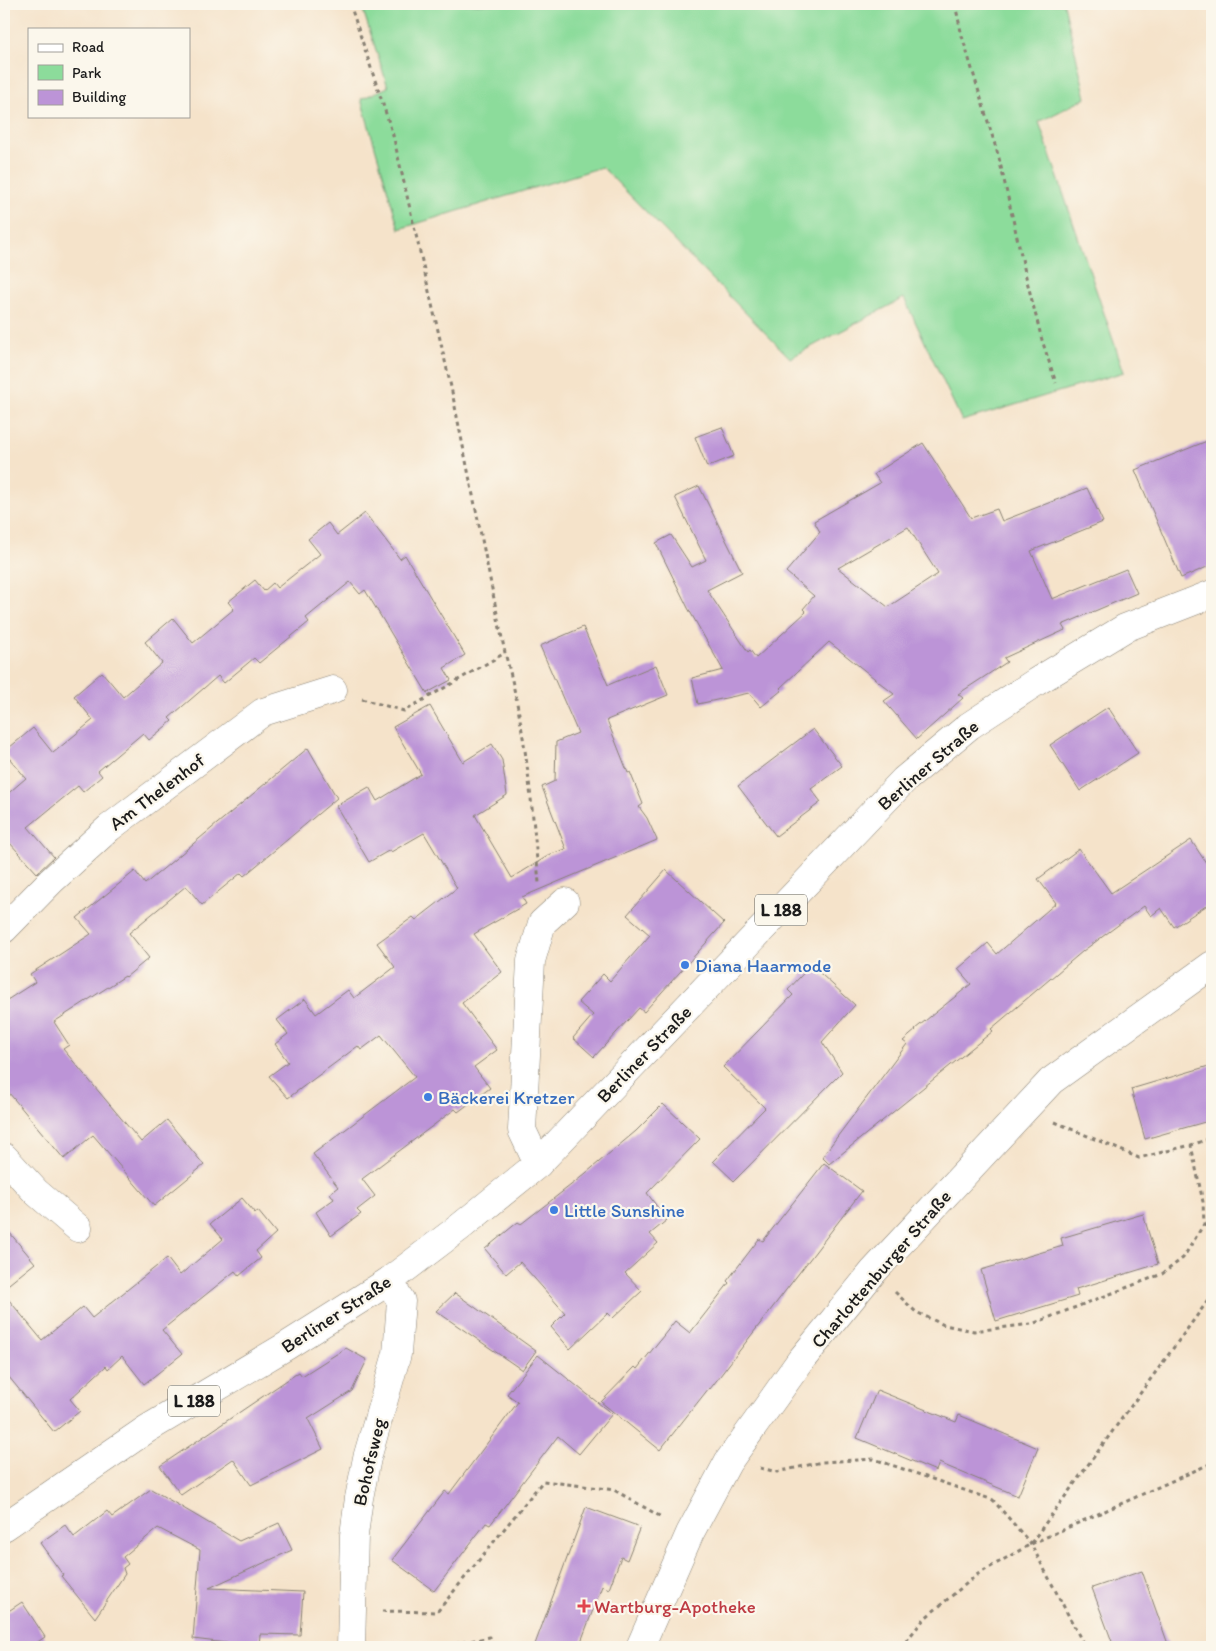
<svg xmlns="http://www.w3.org/2000/svg" width="1216" height="1651" font-family="Itim,sans-serif">
	<style>
		.green { fill: #8cdc9b; stroke: #547c5c }
		.building { fill: #bc94d7; fill-rule: evenodd }
		.lines { fill: none; stroke-linecap: round; stroke-linejoin: round }
		.street-casing { stroke: #888073; stroke-width: 29 }
		.secondary-casing { stroke: #888073; stroke-width: 29 }
		.primary-casing { stroke: #888073; stroke-width: 29 }
		.path { stroke: #888073; stroke-width: 3; stroke-dasharray: 4 4; stroke-linecap: butt }
		.street { stroke: #fff; stroke-width: 28 }
		.secondary { stroke: #fff; stroke-width: 28 }
		.primary { stroke: #fff; stroke-width: 28 }
		.shop-dot { fill: #3f7fe0; stroke: #fbf7ec; stroke-width: 2 }
		.health-dot { fill: #e0444e; stroke: #fbf7ec; stroke-width: 2 }
		.labels { text-anchor: middle; dominant-baseline: central; stroke-width: 4.5; stroke-linejoin: round; paint-order: stroke }
		.shield { fill: #fbf7ec; stroke: #5f5e5a; stroke-width: 1 }
		.shield-label { font-size: 18px; font-weight: bold; fill: #1c1c1c }
		.street-label { font-size: 19px; fill: #1c1c1c; stroke: #fbf7ec }
		.shop-label { font-size: 19px; fill: #366cbe; stroke: #fbf7ec; text-anchor: start }
		.health-label { font-size: 19px; fill: #be3a42; stroke: #fbf7ec; text-anchor: start }
	</style>
	<rect width="100%" height="100%" fill="#fbf7ec"/>
	<filter id="ink" filterUnits="userSpaceOnUse"><feTurbulence type="fractalNoise" baseFrequency=".02" numOctaves="2"/><feDisplacementMap in="SourceGraphic" scale="10" xChannelSelector="R" yChannelSelector="G"/><feConvolveMatrix kernelMatrix="1 2 1 2 8 2 1 2 1" color-interpolation-filters="sRGB"/></filter>
	<filter id="wash" filterUnits="userSpaceOnUse"><feTurbulence type="fractalNoise" baseFrequency=".0096" numOctaves="4" result="noise"/><feDisplacementMap in="SourceGraphic" scale="20" xChannelSelector="R" yChannelSelector="G"/><feGaussianBlur stdDeviation="1.12" result="paint"/><feColorMatrix in="noise" values="0 0 0 0 0 0 0 0 0 0 0 0 0 0 0 0 0 1.4 0 .05"/><feComposite in="paint" operator="in"/></filter>
	<g filter="url(#wash)">
		<rect width="100%" height="100%" fill="#f5e3ca"/>
		<path class="green" d="M361 4H1064L1086 98 1039 122 1124 372 962 421 904 298 790 358 602 167 399 229 361 99 388 87Z"/>
		<g id="blocks">
			<path class="building" d="M722 427 734 456 707 467 695 437Z
				M1212 439V565L1181 578 1135 470Z
				M923 443 971 518 997 509 1002 521 1087 488 1103 522 1031 551 1052 599 1126 569 1137 593 1062 625 1065 630 1004 658 1007 662 958 694 963 698 917 739 884 701 894 694 829 642 780 688 782 690 761 707 749 693 698 704 692 678 723 670 688 608 656 543 671 535 692 567 706 560 675 497 699 486 742 572 707 590 748 652 750 650 756 658 806 612 803 609 814 596 786 572 820 532 814 521 880 483 874 474ZM908 527 938 574 888 607 838 568Z
				M365 513 400 559 405 555 465 655 444 668 451 680 427 693 365 590 360 594 350 582 306 618 309 622 259 663 254 658 224 683 218 676 169 718 172 721 149 740 143 733 98 771 102 776 83 792 78 786 28 827 54 857 37 873 9 842 4 846V797L26 778 4 752 33 728 53 753 93 720 74 696 102 672 123 697 162 663 145 642 173 618 193 643 234 609 228 602 255 580 264 591 273 583 277 588 320 554 308 539 328 523 337 535Z
				M583 627 608 685 656 665 668 695 607 720 628 773 630 772 643 804 639 807 647 818 657 840 522 897 526 904 474 934 502 972 462 1003 497 1050 474 1067 490 1088 458 1112 455 1109 362 1179 375 1196 357 1210 361 1214 331 1236 316 1212 334 1199 330 1193 338 1187 313 1154 415 1077 381 1035 361 1050 358 1046 288 1098 269 1076 288 1062 275 1044 288 1034 277 1020 305 999 316 1014 348 990 354 998 395 967 377 943 413 917 416 920 457 888 424 833 391 852 390 850 369 862 336 806 369 787 377 801 421 774 393 727 430 706 463 762 492 744 502 760 507 795 475 815 512 878 551 854 566 849 542 787 555 781 556 742 578 733 540 646Z
				M1108 707 1138 753 1080 791 1050 745Z
				M813 729 842 766 811 789 821 802 776 836 738 786Z
				M308 748 337 798 244 876 241 873 202 905 186 886 129 933 149 958 126 977 125 976 54 1022 69 1045 63 1049 141 1142 167 1120 204 1165 154 1206 93 1135 64 1159 4 1087V1002L35 982 30 974 91 934 77 918 135 871 145 884Z
				M1191 840 1212 872V902L1174 927 1161 908 1151 916 1144 906 1083 951 991 1029 993 1031 829 1164 822 1157 907 1044 903 1041 916 1030 915 1029 971 984 958 969 988 943 997 954 1056 903 1038 879 1079 849 1111 893Z
				M666 870 724 923 644 1012 639 1008 594 1057 573 1038 593 1015 578 1002 603 974 610 981 650 935 627 915Z
				M811 965 855 1005 822 1042 842 1072 734 1181 713 1161 765 1108 723 1067 793 995 788 990Z
				M1212 1065V1120L1145 1139 1131 1089Z
				M663 1104 700 1139 647 1193 667 1220 650 1234 658 1243 625 1273 642 1291 613 1318 608 1313 570 1349 551 1327 565 1313 520 1262 506 1274 485 1249 518 1222 521 1224 580 1178 636 1131Z
				M824 1163 862 1191 710 1389 709 1388 660 1450 601 1402 635 1367 637 1369 675 1321 690 1333 729 1283 727 1281 759 1239 763 1241Z
				M242 1198 255 1213 258 1211 276 1233 256 1251 261 1258 239 1276 235 1271 162 1330 182 1354 144 1384 122 1356 108 1369 106 1366 70 1399 80 1411 54 1432 4 1371V1294L42 1340 83 1307 92 1318 167 1258 180 1275 223 1239 210 1224Z
				M1143 1214 1158 1264 1076 1289 1078 1296 996 1321 981 1270 1063 1246 1061 1238Z
				M4 1226 35 1263 4 1288Z
				M455 1293 536 1351 522 1370 436 1311Z
				M346 1348 367 1360 352 1391 308 1419 323 1449 251 1485 233 1459 181 1495 160 1466 299 1372 302 1376Z
				M538 1355 612 1414 579 1454 558 1436 490 1525 486 1523 434 1591 392 1560 445 1491 449 1494 518 1402 507 1394Z
				M877 1390 956 1422 959 1415 1038 1448 1018 1496 939 1463 936 1471 857 1438Z
				M151 1489 239 1541 279 1523 292 1550 209 1588 303 1592 300 1635 260 1634 259 1647 193 1639 200 1550 158 1528 123 1557 128 1564 123 1568 125 1574 95 1618 61 1576 63 1575 40 1543 65 1525 74 1537 107 1511 112 1517Z
				M586 1507 640 1527 627 1560 621 1557 609 1589 602 1586 579 1647H534Z
				M1142 1571 1169 1647H1114L1092 1588Z
				M22 1602 45 1637 30 1647H4V1614Z"/>
		</g>
	</g>
	<g filter="url(#ink)">
		<use href="#blocks" fill-opacity="0" stroke="#888073" stroke-width="1"/>
		<g class="lines">
			<g class="street-casing">
				<path id="street" d="M4 929 51 881 109 828 263 712 333 690
					M4 1157 36 1192 78 1228
					M538 1164 522 1130 531 961 542 923 565 902
					M640 1647 690 1533 728 1462 801 1360 873 1272 1051 1081 1212 965"/>
			</g>
			<g class="secondary-casing">
				<path id="secondary" d="M351 1647 354 1535 359 1498 367 1458 397 1354 401 1301 389 1281"/>
			</g>
			<g class="primary-casing">
				<path id="primary" d="M4 1527 147 1429 288 1345 389 1281 460 1227 538 1164 904 780 969 726 1036 682 1125 628 1212 594"/>
			</g>
			<path class="path" d="M350 4 393 135 451 387 505 653C526 727 532 806 539 883
				M955 4 962 36 999 158 1027 281 1042 340 1056 383
				M362 699 404 711 505 653
				M1055 1122 1139 1158 1191 1145 1212 1138
				M1204 1224 1212 1229
				M895 1292 916 1312 944 1325 974 1331 1032 1324 1162 1274 1183 1258 1204 1224 1203 1202 1191 1145
				M760 1468 777 1472 822 1462 874 1459 993 1500 1031 1544 1085 1647
				M1031 1543 1212 1295
				M382 1611 437 1612 543 1481 614 1490 663 1518
				M440 1647 490 1637 492 1647
				M901 1647 925 1618 978 1574 1031 1544 1212 1463"/>
			<use href="#street" class="street"/>
			<use href="#secondary" class="secondary"/>
			<use href="#primary" class="primary"/>
		</g>
	</g>
	<g class="shop-dot">
		<circle cx="685" cy="965" r="5"/>
		<circle cx="428" cy="1097" r="5"/>
		<circle cx="554" cy="1210" r="5"/>
	</g>
	<path class="health-dot" d="M581.5 1598.5h5v5h5v5h-5v5h-5v-5h-5v-5h5z"/>
	<g class="labels">
		<g class="shield">
			<rect x="755" y="894.5" width="52" height="31" rx="4"/>
			<rect x="168" y="1385.5" width="52" height="31" rx="4"/>
		</g>
		<g class="shield-label">
			<text x="781" y="910">L 188</text>
			<text x="194" y="1401">L 188</text>
		</g>
		<g class="street-label">
			<text transform="translate(928 765) rotate(-41)">Berliner Straße</text>
			<text transform="translate(157 792) rotate(-37)">Am Thelenhof</text>
			<text transform="translate(644 1054) rotate(-46)">Berliner Straße</text>
			<text transform="translate(881 1269) rotate(-49)">Charlottenburger Straße</text>
			<text transform="translate(336 1314) rotate(-33)">Berliner Straße</text>
			<text transform="translate(369 1462) rotate(-77)">Bohofsweg</text>
		</g>
		<g class="shop-label">
			<text x="695" y="965">Diana Haarmode</text>
			<text x="438" y="1097">Bäckerei Kretzer</text>
			<text x="564" y="1210">Little Sunshine</text>
		</g>
		<g class="health-label">
			<text x="594" y="1606">Wartburg-Apotheke</text>
		</g>
	</g>
	<rect width="1216" height="1651" fill="none" stroke="#fbf7ec" stroke-width="20"/>
	<rect x="28" y="28" width="162" height="90" fill="#fbf7ec" stroke="#a29f99"/>
	<rect x="38" y="44" width="25" height="8" fill="#ffffff" stroke="#a29f99"/>
	<text x="72" y="52" font-size="15" fill="#1c1c1c">Road</text>
	<rect x="38" y="65" width="25" height="15" fill="#8cdc9b" stroke="#a29f99"/>
	<text x="72" y="78" font-size="15" fill="#1c1c1c">Park</text>
	<rect x="38" y="90" width="25" height="15" fill="#bc94d7" stroke="#a29f99"/>
	<text x="72" y="102" font-size="15" fill="#1c1c1c">Building</text>
</svg>
